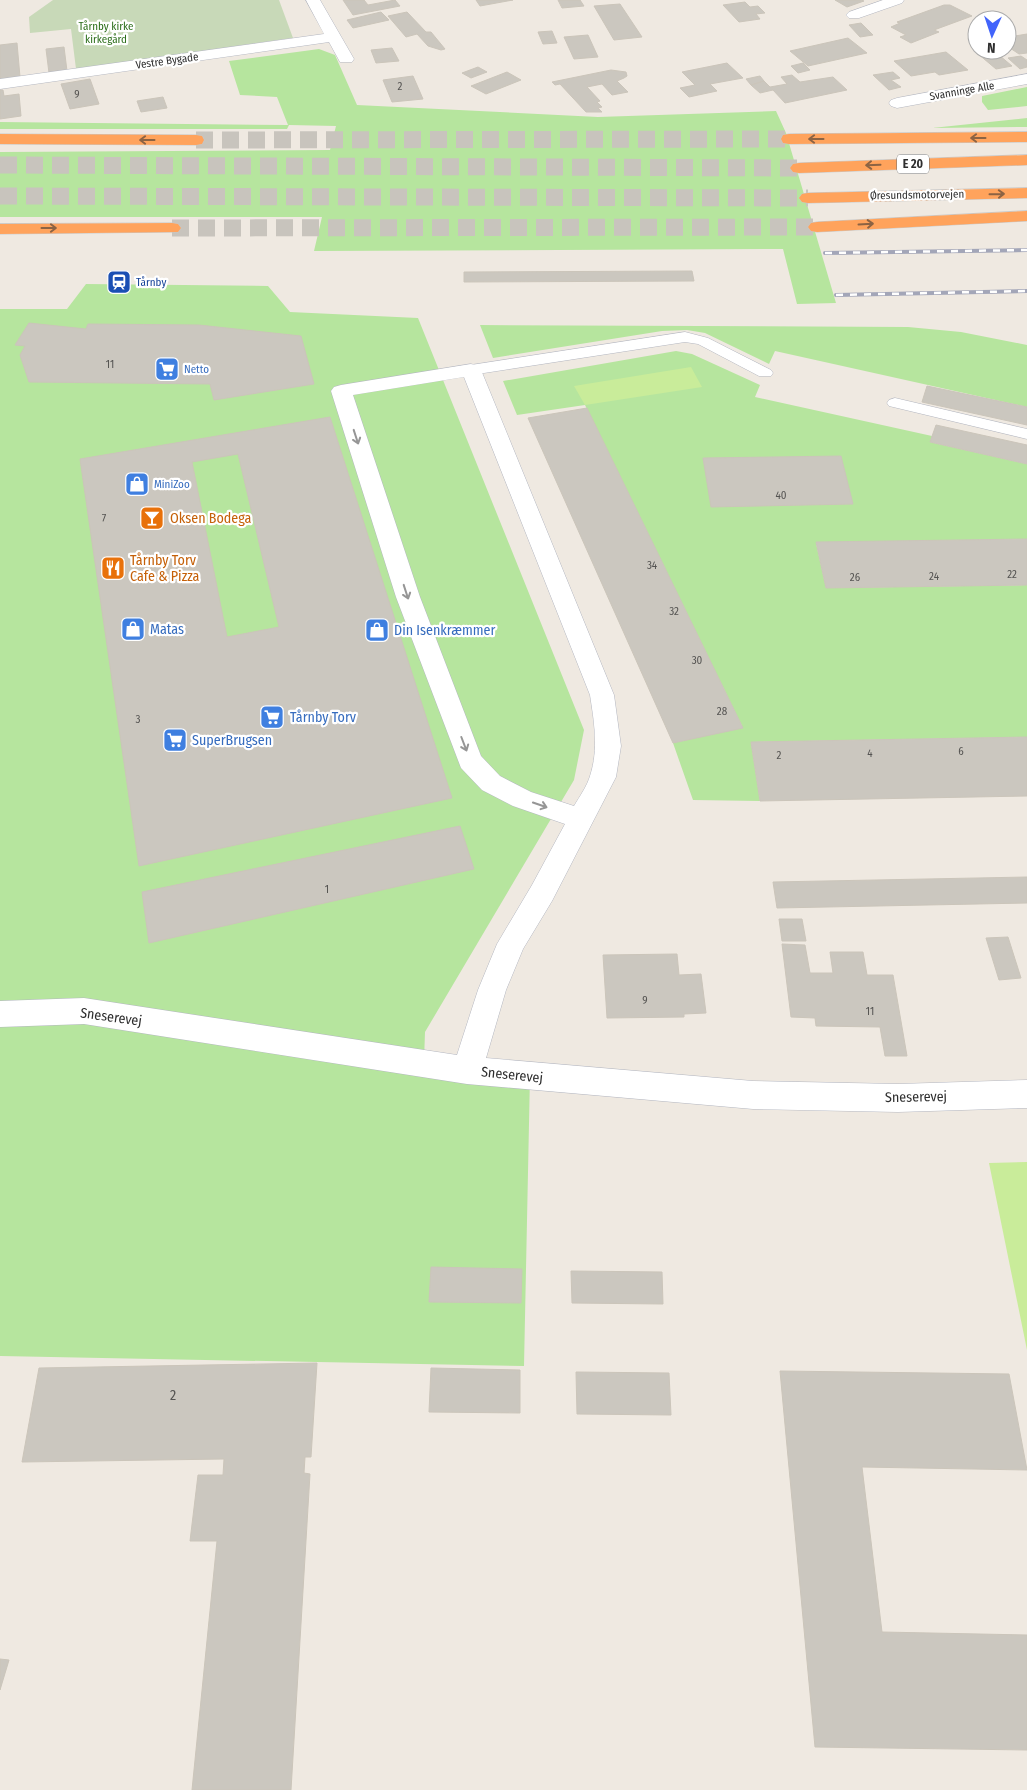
<svg xmlns="http://www.w3.org/2000/svg" width="1027" height="1790" font-family="'Fira Sans Condensed',sans-serif">
	<style>
		.green { fill: #b6e59e }
		.cemetery { fill: #c8d9b8 }
		.pitch { fill: #c9ec9a }
		.building { fill: #cbc7bf; stroke: #cbc5ba; fill-rule: evenodd }
		.lines { fill: none; stroke-linecap: round; stroke-linejoin: round }
		.highway-tunnel { stroke: #c8c4bd; stroke-width: 17; stroke-dasharray: 17 9; stroke-linecap: butt }
		.lane-casing { stroke: #b4b7c1; stroke-width: 1 }
		.street-casing { stroke: #b4b7c1; stroke-width: 1 }
		.highway-casing { stroke: #c9c9c9; stroke-width: 1 }
		.lane { fill: #fff; fill-rule: evenodd }
		.street { fill: #fff; fill-rule: evenodd }
		.highway { fill: #ffa35c; fill-rule: evenodd }
		.rail-casing { stroke: #a3a6b8; stroke-width: 4 }
		.rail { stroke: #fff; stroke-width: 2.5; stroke-dasharray: 7; stroke-linecap: butt }
		.oneway { stroke: #8c6343 }
		.oneway2 { stroke: #969696 }
		.labels { text-anchor: middle; dominant-baseline: central; stroke-width: 4.5; stroke-linejoin: round; paint-order: stroke }
		.far-park-label { font-size: 11px; fill: #2c6e1b; stroke: #fff }
		.far-street-label { font-size: 11px; fill: #2e2e2e; stroke: #fff }
		.number-label { font-size: 11px; fill: #555452 }
		.far-transit-label { font-size: 11px; fill: #164399; stroke: #fff; text-anchor: start }
		.far-shop-label { font-size: 11px; fill: #366cbe; stroke: #fff; text-anchor: start }
		.shield { fill: #fff; stroke: #6d6d6d; stroke-width: 1 }
		.shield-label { font-size: 12px; font-weight: bold; fill: #2e2e2e }
		.food-label { font-size: 14px; fill: #c56008; stroke: #fff; text-anchor: start }
		.shop-label { font-size: 14px; fill: #366cbe; stroke: #fff; text-anchor: start }
		.street-label { font-size: 14px; fill: #2e2e2e; stroke: #fff }
		.near-number-label { font-size: 14px; fill: #555452 }
	</style>
	<rect width="100%" height="100%" fill="#efe9e1"/>
	<path class="green" d="M319 49 335 55 357 105 598 117 776 111 786 133 836 303 797 304 783 249 314 251 322 217H0V152L330 150 336 126 289 125 287 129H0V122L288 125 277 97 240 95 229 61Z
		M1027 87V106L988 110 982 102V96Z
		M1027 118V127L932 128Z
		M86 284 268 286 290 312 418 318 584 730 574 780 425 1032 424 1061 530 1075 524 1366 0 1356V309H67Z
		M480 325 908 327 961 332 1027 345V407L775 351 769 364 705 333 687 330 662 331 493 358Z
		M676 351 692 354 760 385 755 397 932 436 930 442 1027 464V539L816 543 826 588 1027 585V737L751 742 760 801 693 800 673 743 742 726 585 405 517 415 503 381Z"/>
	<path class="cemetery" d="M53 0H279L293 38 76 69 71 29 30 33 29 17Z"/>
	<path class="pitch" d="M691 367 702 387 585 405 574 386Z
		M1027 1162V1350L989 1163Z"/>
	<path class="building" d="M343 0H364L368 5 395 0 400 6 353 15Z
		M476 0H513L480 6Z
		M558 0H580L584 6 562 8Z
		M835 0H861L864 1 847 7Z
		M745 2 750 7 758 6 765 13 756 14 760 19 739 22 723 5Z
		M620 4 642 37 614 40 594 6Z
		M944 5H950L972 16 934 30 939 32 911 43 900 37 906 35 891 27 900 23 897 22Z
		M381 12 389 20 353 28 347 20Z
		M407 12 426 32H431L445 49 441 50 428 46 417 34 406 37 388 16Z
		M861 23 873 35 860 37 849 25Z
		M552 31 557 43 543 44 538 32Z
		M1007 31 1015 36 1027 34V53L1019 54 1007 46Z
		M588 35 598 57 574 59 564 37Z
		M848 38 867 53 808 66 790 51Z
		M17 43 20 77 0 79V45Z
		M64 47 67 71 49 73 46 49Z
		M392 48 399 61 376 63 371 50Z
		M993 50 1012 66 996 69 977 53Z
		M946 52 968 70 939 75 935 72 911 76 894 61Z
		M1021 56 1027 60V67L1020 69 1008 58Z
		M727 63 743 78 710 84 717 91 689 97 680 88 695 85 682 72Z
		M803 63 810 70 798 73 791 66Z
		M478 67 487 72 471 78 462 73Z
		M611 70 626 72 627 76 624 78 617 81 628 92 612 95 602 84 587 87 600 101 597 102 602 107 598 108 602 112H586L560 84 555 85 552 82Z
		M507 72 521 80 486 94 471 86Z
		M893 72 900 78 891 80 901 87 889 90 873 75Z
		M792 75 800 82 833 77 847 90 785 103 773 90 760 93 751 85 764 81 770 87 787 84 781 77Z
		M413 76 423 99 392 102 383 80Z
		M760 76 764 81 751 85 746 79Z
		M90 79 99 104 70 109 61 84Z
		M0 90H3L4 96 19 94 21 116 0 119Z
		M163 97 167 108 141 112 137 101Z
		M692 271 694 281 464 282V272Z
		M29 323 86 329 88 324 199 325 301 336 314 384 214 400 210 384 29 382 20 355 25 346 15 345Z
		M927 386 1027 407V425L922 402Z
		M587 408 742 726 743 728 673 743 528 418Z
		M330 417 452 798 139 866 80 459ZM238 454 279 627 227 637 192 462Z
		M936 425 1027 445V464L930 442Z
		M841 456 853 504 711 507 703 458Z
		M1027 539V585L826 588 816 542Z
		M1027 737V796L760 801 751 742Z
		M460 826 474 869 149 943 142 892Z
		M1027 877V903L777 908 773 882Z
		M779 919H802L806 941H782Z
		M1008 937 1021 978 999 980 986 938Z
		M782 944 805 945 810 973H833L830 952H863L867 975H893L907 1056H885L880 1027 816 1026 815 1018 791 1017Z
		M677 954 679 975 701 974 706 1013 684 1014V1017L607 1018 603 955Z
		M431 1267 522 1269 521 1303 429 1302Z
		M571 1271 662 1272 663 1304 572 1303Z
		M317 1363 311 1457H305L304 1473 310 1474 291 1790H192L217 1541H190L198 1475H223L224 1459 22 1462 39 1368Z
		M431 1368 520 1370V1413L429 1412Z
		M780 1371 1009 1374 1027 1470 862 1467 882 1632 1027 1635V1750L815 1747Z
		M576 1372 669 1373 671 1415 577 1414Z
		M0 1659 9 1660 0 1690Z"/>
	<g class="lines">
		<path class="highway-tunnel" d="M196 140 789 139
			M0 165 799 168
			M0 196 808 198
			M172 228 817 227"/>
		<g class="lane-casing">
			<path id="lane" d="M685 332 708 338 771 370 773 373 771 376H759L698 344 685 342 471 375 466 373 463 370 466 367 471 365Z
				M895 398 1027 429V439L889 406 887 403 889 400Z"/>
		</g>
		<g class="street-casing">
			<path id="street" d="M306 0H320L354 59 352 62H340L329 42 0 89V79L324 34Z
				M883 0H904L902 3 859 18H849L846 15 849 12Z
				M1027 74V84L897 108 891 106 889 103 891 100 897 98Z
				M471 364 478 366 481 370 614 695 621 746 616 777 552 901 523 949 506 990 486 1058 753 1081 898 1084 1027 1080V1108L898 1112 753 1109 467 1084 84 1024 0 1027V1001L84 998 457 1055 478 990 497 944 532 885 565 824 513 806 482 790 461 768 396 597 331 391 334 387 341 385ZM464 377 590 695C594 721 599 749 590 776 587 786 580 796 574 806L531 792 500 776 481 756 420 597 353 395Z"/>
		</g>
		<g class="highway-casing">
			<path id="highway" d="M1027 132V142L789 144 783 143 781 139 783 135 789 134Z
				M0 134 196 135 202 136 204 140 202 144 196 145 0 144Z
				M1027 155V165L799 173 793 172 790 168 793 164 799 163Z
				M1027 188V198L808 203 802 202 799 198 802 194 808 193Z
				M1027 211V221L817 232 811 231 808 227 811 223 817 222Z
				M172 223 178 224 181 228 178 232 0 234V224Z"/>
		</g>
		<use href="#lane" class="lane"/>
		<use href="#street" class="street"/>
		<use href="#highway" class="highway"/>
		<g class="rail-casing">
			<path id="rail" d="M825 253 1027 250
				M836 295 1027 291"/>
		</g>
		<use href="#rail" class="rail"/>
	</g>
	<defs><path id="oneway-shaft" d="M-6 0H5M1.5-3L5.5 0L1.5 3" fill="none" stroke-width="1.6" stroke-linecap="round" stroke-linejoin="round" transform="scale(1.25)"/></defs>
	<g class="oneway">
		<use href="#oneway-shaft" transform="translate(978 138) rotate(180)"/>
		<use href="#oneway-shaft" transform="translate(816 139) rotate(180)"/>
		<use href="#oneway-shaft" transform="translate(147 140) rotate(-180)"/>
		<use href="#oneway-shaft" transform="translate(873 165) rotate(178)"/>
		<use href="#oneway-shaft" transform="translate(997 194) rotate(-1)"/>
		<use href="#oneway-shaft" transform="translate(866 224) rotate(-3)"/>
		<use href="#oneway-shaft" transform="translate(49 228)"/>
	</g>
	<g class="oneway2">
		<use href="#oneway-shaft" transform="translate(356 437) rotate(72)"/>
		<use href="#oneway-shaft" transform="translate(406 592) rotate(72)"/>
		<use href="#oneway-shaft" transform="translate(464 744) rotate(69)"/>
		<use href="#oneway-shaft" transform="translate(540 805) rotate(19)"/>
	</g>
	<defs>
		<g id="station-square" transform="scale(1.25)"><rect x="-9" y="-9" width="18" height="18" rx="4" fill="#1a4fb4" stroke="#fff"/><path d="M-3-6H3Q5-6 5-4V2Q5 4 3 4L4.5 6H3L1.5 4h-3L-3 6H-4.5L-3 4Q-5 4-5 2V-4Q-5-6-3-6ZM-3.5-4v3h7v-3ZM-3.5 1v1.5H-2V1ZM2 1v1.5H3.5V1Z" fill="#fff"/></g>
		<g id="supermarket-square" transform="scale(1.25)"><rect x="-9" y="-9" width="18" height="18" rx="4" fill="#3f7fe0" stroke="#fff"/><path d="M-6-5.5h2.5l.6 2H6L4.5 2H-2.5L-4.4-4H-6ZM-1.5 3.2a1.3 1.3 0 1 0 .1 0ZM3 3.2a1.3 1.3 0 1 0 .1 0Z" fill="#fff"/></g>
		<g id="shop-square" transform="scale(1.25)"><rect x="-9" y="-9" width="18" height="18" rx="4" fill="#3f7fe0" stroke="#fff"/><path d="M-5-2.5h2.3a2.7 3.5 0 0 1 5.4 0H5L5.5 6h-11ZM-1.5-2.5h3a1.5 2.3 0 0 0-3 0Z" fill="#fff"/></g>
		<g id="bar-square" transform="scale(1.25)"><rect x="-9" y="-9" width="18" height="18" rx="4" fill="#e8710a" stroke="#fff"/><path d="M-6-5H6L.8 .8V4.5H3.5V6h-7V4.5H-.8V.8Z" fill="#fff"/></g>
		<g id="restaurant-square" transform="scale(1.25)"><rect x="-9" y="-9" width="18" height="18" rx="4" fill="#e8710a" stroke="#fff"/><path d="M-5-6h1v4h1v-4h1v4h1v-4h1v5L-1.5 .5V6h-2V.5L-5-1ZM5-6V6H3V1.5H1.5Q1.5-4 5-6Z" fill="#fff"/></g>
	</defs>
	<g fill-rule="evenodd">
		<use href="#station-square" x="119" y="282"/>
		<use href="#supermarket-square" x="167" y="369"/>
		<use href="#shop-square" x="137" y="484"/>
		<use href="#bar-square" x="152" y="518"/>
		<use href="#restaurant-square" x="113" y="568"/>
		<use href="#shop-square" x="133" y="629"/>
		<use href="#shop-square" x="377" y="630"/>
		<use href="#supermarket-square" x="272" y="717"/>
		<use href="#supermarket-square" x="175" y="740"/>
	</g>
	<g class="labels">
		<g class="far-park-label">
			<text x="106" y="26">Tårnby kirke<tspan x="106" dy="13">kirkegård</tspan></text>
		</g>
		<g class="far-street-label">
			<text transform="translate(167 61) rotate(-8)">Vestre Bygade</text>
			<text transform="translate(962 91) rotate(-10)">Svanninge Alle</text>
			<text transform="translate(917 195) rotate(-1)">Øresundsmotorvejen</text>
		</g>
		<g class="number-label">
			<text x="400" y="86">2</text>
			<text x="77" y="94">9</text>
			<text x="110" y="364">11</text>
			<text x="781" y="495">40</text>
			<text x="104" y="518">7</text>
			<text x="652" y="565">34</text>
			<text x="1012" y="574">22</text>
			<text x="934" y="576">24</text>
			<text x="855" y="577">26</text>
			<text x="674" y="611">32</text>
			<text x="697" y="660">30</text>
			<text x="722" y="711">28</text>
			<text x="138" y="719">3</text>
			<text x="961" y="751">6</text>
			<text x="870" y="753">4</text>
			<text x="779" y="755">2</text>
			<text x="327" y="889">1</text>
			<text x="645" y="1000">9</text>
			<text x="870" y="1011">11</text>
		</g>
		<g class="far-transit-label">
			<text x="136" y="282">Tårnby</text>
		</g>
		<g class="far-shop-label">
			<text x="184" y="369">Netto</text>
			<text x="154" y="484">MiniZoo</text>
		</g>
		<rect class="shield" x="897" y="154.5" width="32" height="19" rx="4"/>
		<g class="shield-label">
			<text x="913" y="164">E 20</text>
		</g>
		<g class="food-label">
			<text x="170" y="518">Oksen Bodega</text>
			<text x="130" y="560">Tårnby Torv<tspan x="130" dy="16">Cafe &amp; Pizza</tspan></text>
		</g>
		<g class="shop-label">
			<text x="150" y="629">Matas</text>
			<text x="394" y="630">Din Isenkræmmer</text>
			<text x="290" y="717">Tårnby Torv</text>
			<text x="192" y="740">SuperBrugsen</text>
		</g>
		<g class="street-label">
			<text transform="translate(111 1017) rotate(8)">Sneserevej</text>
			<text transform="translate(512 1075) rotate(6)">Sneserevej</text>
			<text transform="translate(916 1097) rotate(-1)">Sneserevej</text>
		</g>
		<g class="near-number-label">
			<text x="173" y="1395">2</text>
		</g>
	</g>
	<g transform="translate(992 35) rotate(183)"><circle r="24" fill="#ffffff" stroke="#ababab"/>
	<path d="M0-4L9 19L0 12L-9 19Z" fill="#4264fb"/>
	<text y="-8" font-size="14" font-weight="bold" text-anchor="middle" fill="#2e2e2e">N</text>
	</g>
</svg>
